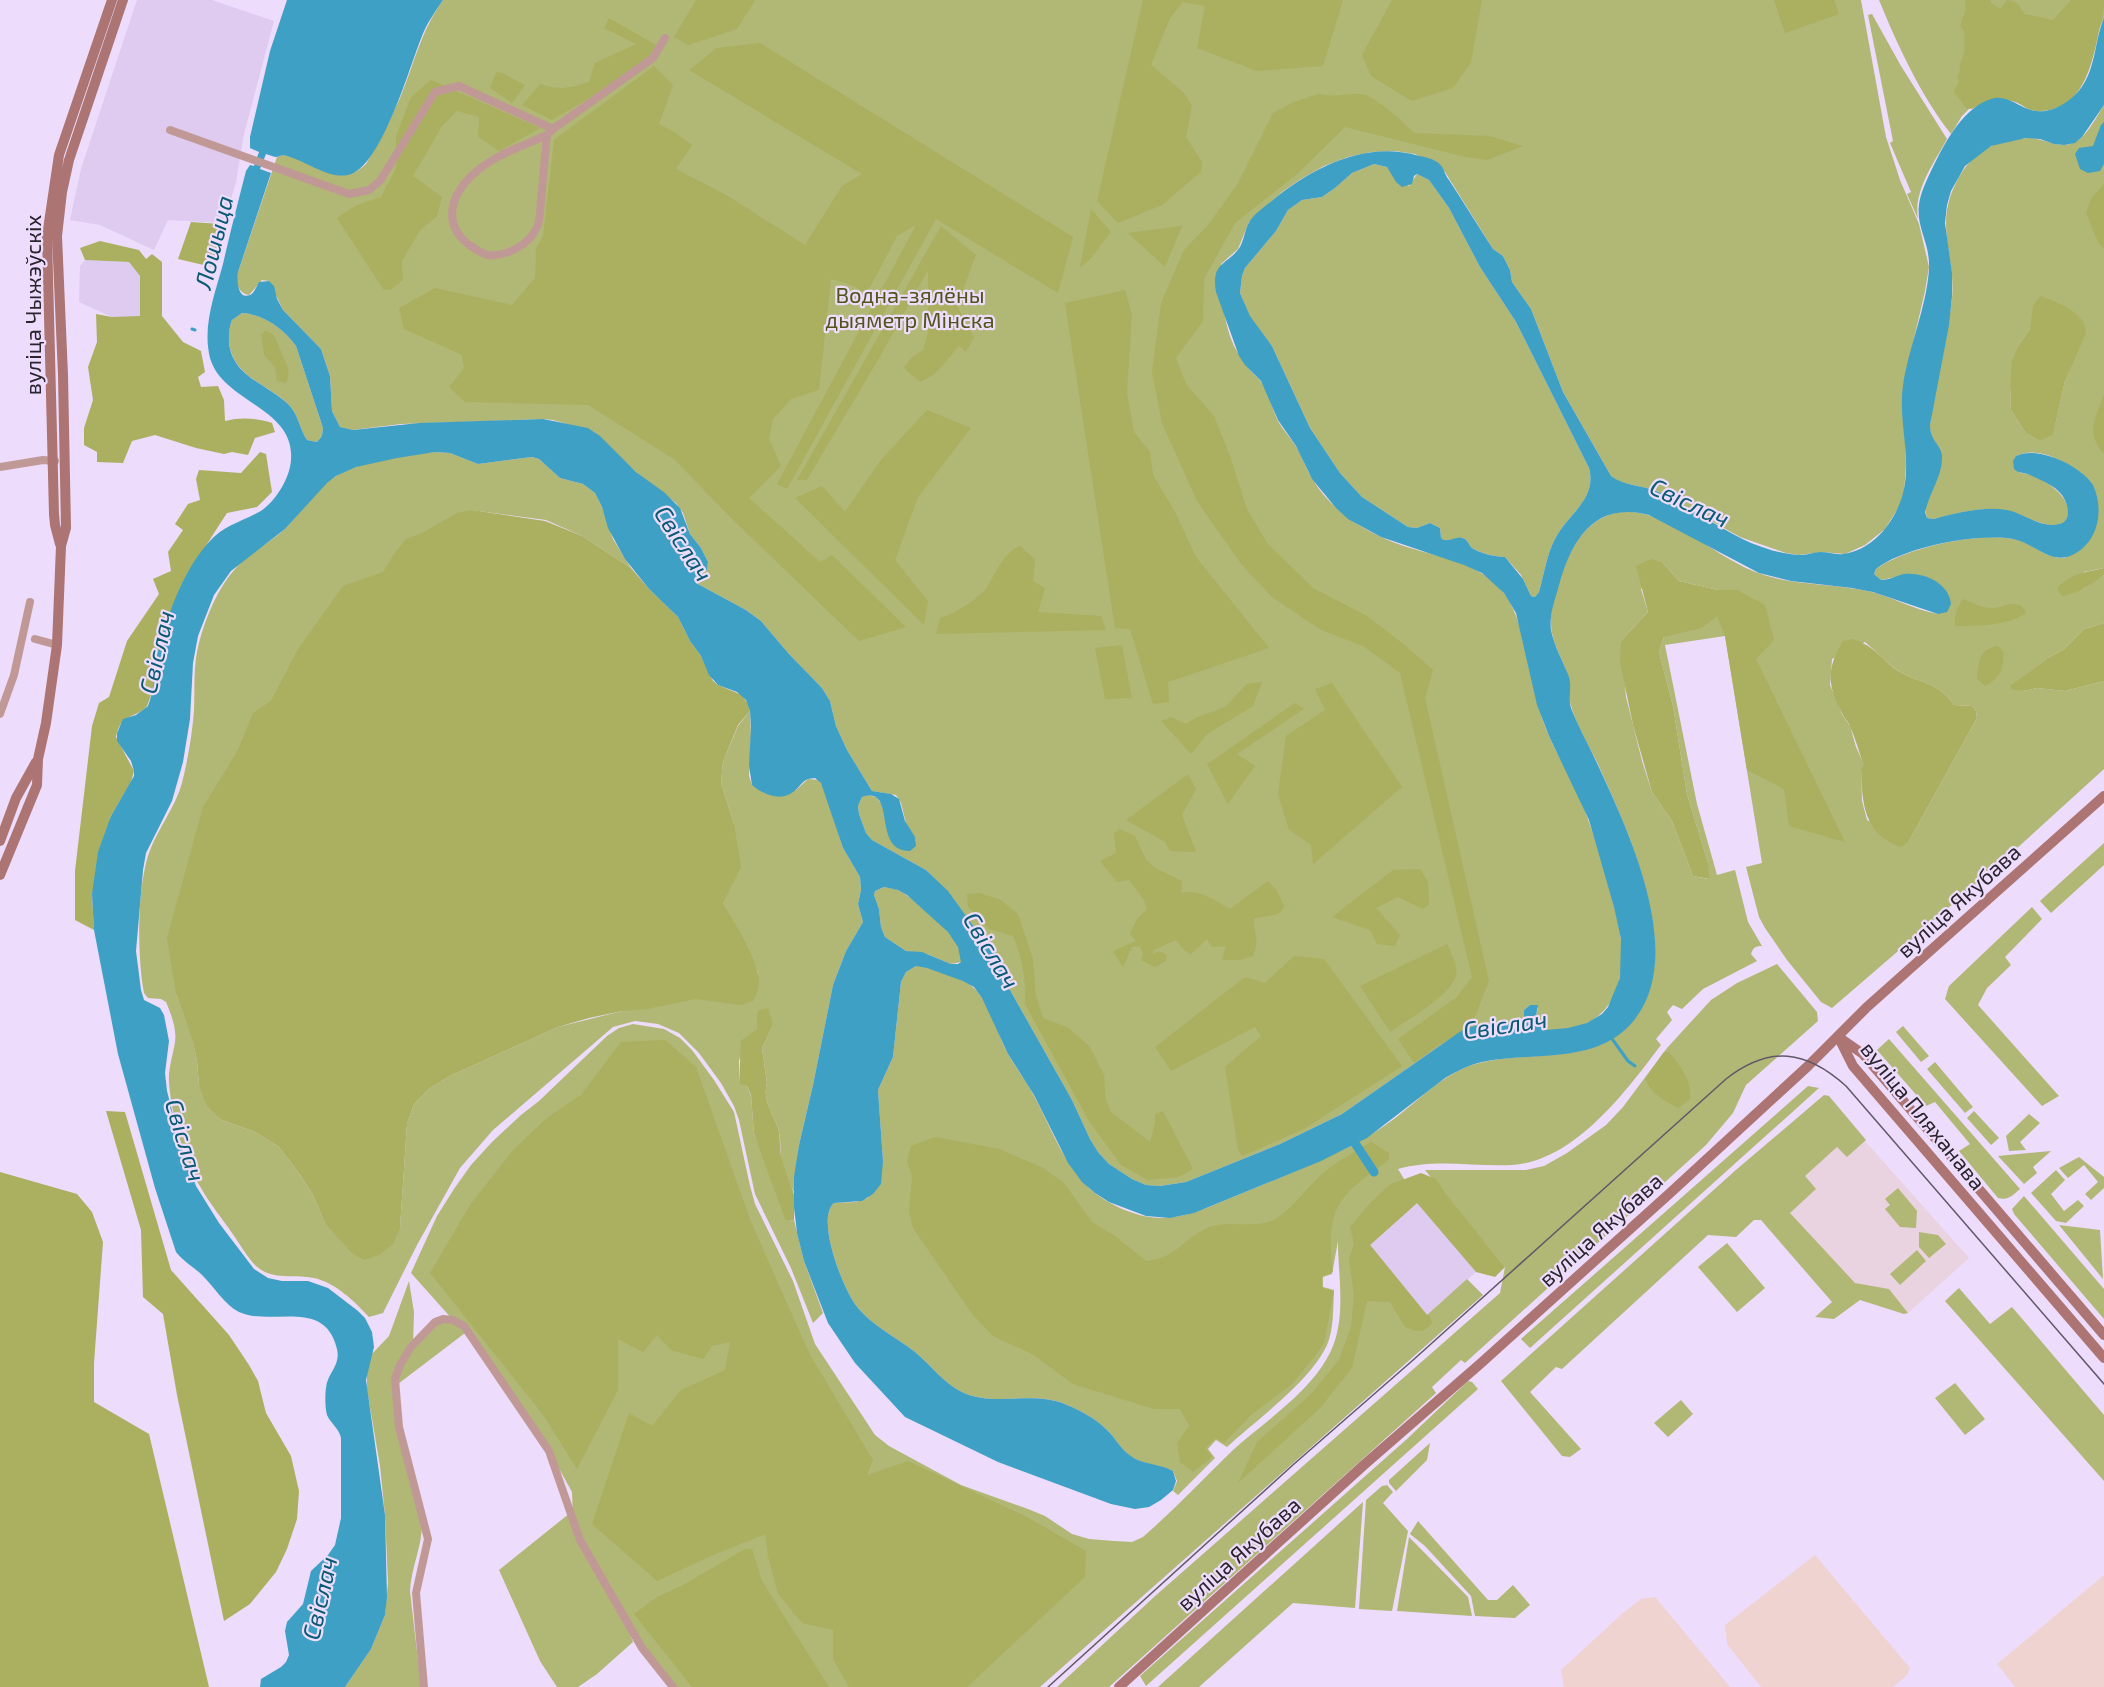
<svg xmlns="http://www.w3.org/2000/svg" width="2104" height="1687" font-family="'Exo 2',sans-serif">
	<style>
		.built { fill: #decbef }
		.education { fill: #eed3d1 }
		.medical { fill: #e9d3e0 }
		.green { fill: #b1b774; fill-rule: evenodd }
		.forest { fill: #aab060 }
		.water { fill: #3ea0c4; fill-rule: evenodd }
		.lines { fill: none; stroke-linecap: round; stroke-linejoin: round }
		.stream { stroke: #3ea0c4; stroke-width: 3 }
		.canal { stroke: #3ea0c4; stroke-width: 9 }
		.street { stroke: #c09997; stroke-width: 8 }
		.secondary { stroke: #ac7472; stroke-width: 10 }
		.tram { stroke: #615869; stroke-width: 1.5 }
		.labels { text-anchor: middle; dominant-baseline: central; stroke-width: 4.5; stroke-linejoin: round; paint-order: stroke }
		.park-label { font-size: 22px; fill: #51551a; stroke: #eddcfc }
		.street-label { font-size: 22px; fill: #2a242f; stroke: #eddcfc }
		.water-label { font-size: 24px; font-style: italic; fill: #095a73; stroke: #eddcfc }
	</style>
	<rect width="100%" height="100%" fill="#eddcfc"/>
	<path class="built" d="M137 0H212L274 21 244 134 236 182 224 223 168 220 154 250 100 225 70 220 81 169Z
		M85 260 129 262 140 276V317H112L79 302 80 266Z
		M1418 1202 1476 1272 1427 1316 1370 1245Z"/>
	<path class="education" d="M1815 1555 1910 1668 1907 1675 1893 1687H1761L1727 1644 1725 1625Z
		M2104 1575V1687H2015L1997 1664Z
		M1655 1597 1730 1687H1564L1561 1670 1624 1612 1641 1599Z"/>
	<path class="medical" d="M1864 1140 1969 1258 1908 1313 1889 1292 1854 1285 1788 1212 1794 1175 1832 1141Z"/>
	<path class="green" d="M443 0H1861L1886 137 1900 180 1919 224 1929 267 1925 291 1903 386 1906 466 1904 492 1900 505 1885 529 1865 545 1845 554 1821 552 1799 555 1786 553 1740 537 1655 490 1620 482 1611 476 1563 392 1531 309 1512 282 1510 270 1503 256 1493 249 1445 172 1415 154 1395 151 1371 152 1348 157 1324 166 1301 179 1282 192 1249 222 1238 249 1221 264C1222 292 1222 320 1234 346 1238 354 1245 364 1250 370 1255 376 1260 379 1263 385 1270 396 1272 409 1278 421 1283 430 1290 437 1295 445 1302 456 1306 469 1313 480 1329 506 1352 523 1379 536 1416 555 1465 555 1496 584 1528 614 1527 680 1543 721 1551 744 1564 765 1575 787 1589 818 1599 851 1608 884 1615 909 1623 935 1622 961 1620 1007 1592 1033 1546 1030L1536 1016 1538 1008 1530 1005 1524 1010V1021L1522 1025 1491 1022 1478 1025 1461 1031 1342 1114 1280 1144 1186 1182 1159 1186 1146 1185 1132 1179 1109 1164 1098 1152 1090 1139 1072 1100 1010 990 993 947 977 931 948 892 926 870 872 840 866 833 859 814 858 806 862 797 867 795 876 797 882 805 884 813 916 841 907 827 901 803 896 795 872 791 847 750 836 726 830 701 822 688 789 654 761 621 746 610 696 583 695 577 707 570 708 562 701 548 690 534 683 513 676 503 636 472 594 432 553 420 543 419 401 424 352 430 340 427 332 411 330 376 321 349 283 310 269 281 262 280 249 295C237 293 236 282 238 272L277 157C300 145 334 196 366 164 378 142 390 121 400 98 415 62 420 33 443 0Z
		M1879 0H2104V18L2100 27 1979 105 1969 109 1962 116 1951 134C1921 96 1897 44 1879 0Z
		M1872 14 1901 66 1947 139C1934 163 1913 191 1918 219L1907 194 1911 192 1890 143 1893 141 1868 15Z
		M2104 105V568L2084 572 2083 589 2104 575V623L2084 629 2063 650 2049 657 2011 686 2023 691 2037 688 2065 691 2104 681V769L2005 859 1832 1008 1821 1002 1787 960 1765 928 1759 917 1746 867 1762 863 1725 636 1665 645 1697 804 1717 875 1735 870 1748 922 1762 946C1755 946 1753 948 1751 954L1757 961 1703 989 1682 1009 1673 1005 1667 1012 1672 1020 1656 1039 1661 1045C1626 1091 1575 1161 1512 1165 1473 1167 1436 1158 1398 1169L1418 1202 1370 1245 1427 1315 1467 1279 1483 1295 1040 1687H675L642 1648 620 1607 633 1642 597 1674 578 1687H557L540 1661 499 1570 570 1513 573 1518 572 1492 540 1434 464 1326 453 1320 411 1273 437 1216 454 1189 471 1165 492 1142 521 1115 539 1101 607 1036 619 1028 633 1024 664 1029 680 1038 692 1050 714 1080 734 1112 750 1186 755 1204 793 1281 815 1344 875 1435 889 1446 961 1485 1028 1509 1045 1516 1072 1534 1089 1539 1114 1541 1132 1542 1143 1537C1174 1510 1202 1480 1232 1451 1268 1418 1326 1383 1337 1333 1344 1303 1338 1271 1338 1241L1332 1274 1323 1277V1287L1334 1290C1333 1308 1334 1329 1327 1345 1310 1382 1257 1419 1227 1447L1216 1440 1208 1449 1215 1458 1178 1495 1173 1491 1177 1481 1173 1471C1161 1465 1146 1465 1134 1458 1122 1452 1116 1438 1106 1429 1096 1419 1080 1410 1067 1405 1035 1390 996 1407 964 1393 944 1384 932 1366 915 1352 896 1337 874 1327 858 1308 844 1292 815 1219 834 1203L856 1202 868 1198 883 1161 878 1090 893 1057 901 982 906 972 916 966H921C938 971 963 976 975 989 989 1003 997 1032 1006 1050 1014 1066 1026 1080 1034 1096 1051 1127 1062 1161 1087 1186 1104 1203 1136 1218 1161 1218 1188 1218 1213 1205 1238 1195 1275 1180 1311 1165 1347 1148 1363 1140 1379 1130 1394 1119 1418 1101 1440 1077 1469 1066 1523 1047 1596 1070 1635 1018 1686 951 1627 829 1597 762 1588 744 1577 726 1571 706 1568 696 1572 686 1568 676 1563 659 1551 642 1551 624 1550 601 1564 562 1576 543 1589 523 1608 510 1632 512 1671 515 1716 556 1753 571 1789 586 1830 583 1868 591 1891 596 1914 610 1938 614L1930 579 1911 574 1881 580 1874 574 1876 569C1904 548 1984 530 2018 540 2035 545 2046 559 2065 558L2082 473C2064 462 2039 445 2016 456L2020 473C2037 473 2071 494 2068 514 2067 519 2065 523 2060 524 2044 530 2019 511 2003 510 1979 507 1957 513 1934 519L1927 518 1925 509C1930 495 1945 465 1940 450 1936 439 1930 441 1930 425 1936 382 1947 341 1952 299 1956 256 1934 226 1956 183 1961 173 1966 165 1974 158 1982 152 1988 146 1997 144 2007 142 2019 138 2029 138 2045 138 2061 151 2077 141 2088 134 2097 116 2104 105ZM2030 329 2074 359 2065 381 2053 434 2025 432 2011 410 2010 386 2020 343ZM1663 563 1679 581 1718 590 1664 637 1659 652 1673 706 1687 794 1708 863V879L1693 876 1672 821 1652 792 1642 761 1626 697 1621 641 1648 612 1641 589ZM1865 642C1877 652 1889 666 1902 673 1925 685 1938 682 1954 705L1972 706 1976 711 1977 718 1909 841 1867 820 1862 801 1861 768 1865 767 1856 747 1850 726 1842 714 1830 685 1832 659Z
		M1374 164 1387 167 1392 173 1409 186 1417 174 1429 180 1449 208 1480 267 1516 322 1589 468C1597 499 1570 512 1556 537 1547 553 1544 574 1539 592L1535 597 1531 596 1521 575 1505 557C1496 557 1480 553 1472 548 1468 544 1468 539 1462 538 1457 537 1452 541 1444 540L1441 538 1440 528 1430 523 1417 528 1408 527 1362 497 1340 473 1310 428 1272 346 1250 317 1240 293 1242 276 1245 268 1276 231 1288 210 1302 200 1322 197 1335 188 1352 173Z
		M242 313C263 314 284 329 296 346L323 428 322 436 317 442 307 440C299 428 299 415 288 404 266 383 233 377 229 342 229 335 229 327 232 320Z
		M435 452 450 453 478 464 532 457 539 459 560 478 583 484 595 493 602 507 613 539 631 568 582 536 546 520 471 510 176 994 193 1041 197 1061 199 1085 222 1120 255 1132 278 1146 296 1169 312 1193 325 1223 400 1228 407 1124 414 1104 430 1088 452 1075 558 1027 622 1011 758 973 741 936 723 903 734 824 721 783 723 762 738 726 750 711 751 738 749 776 752 785 763 792 779 796 796 790 808 779 819 780 824 788 843 848 860 877 861 890 858 904 863 922 846 951 833 985 813 1085 799 1145 794 1192C789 1183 782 1167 781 1157 780 1147 781 1138 778 1128 773 1113 762 1100 767 1083L762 1048 773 1025 757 1014V1031L739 1060V1083L747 1086 751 1096 754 1134 788 1221 794 1220 804 1261 823 1313 813 1323 791 1268 755 1194 739 1120 734 1106 721 1083 699 1053 679 1033 658 1024 635 1021 613 1027 493 1130 460 1168 417 1245 383 1313 369 1317C354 1301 336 1283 314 1278 294 1274 273 1281 256 1266 247 1257 240 1244 232 1233 222 1218 210 1204 201 1188 183 1158 172 1117 169 1083 168 1068 173 1056 175 1042 177 1029 171 1014 166 1002L161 999 148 998 144 993C137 957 137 887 149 853 158 828 175 808 182 783 188 759 192 735 194 711 195 688 193 665 199 643 208 610 223 575 251 554 262 546 274 539 284 530 302 512 315 488 338 475 365 460 405 455 435 452Z
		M2104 843V865L2051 913 2040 901Z
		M884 887C888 888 893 888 898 890 910 895 947 928 955 940 959 946 962 954 961 962L951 964 927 954 906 951 885 937 881 927 879 909 874 895 875 891Z
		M2032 907 2042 919 2005 957 2011 965 1987 988 1978 1005 2059 1096 2042 1106 1945 999 1949 986Z
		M1777 964 1817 1012 1818 1021 1746 1085 1733 1113 1706 1145 1465 1363 1461 1360 1432 1387 1436 1393 1109 1687H1057L1154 1597 1500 1293 1505 1267 1425 1170H1526L1544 1166 1567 1153 1606 1125 1623 1107 1667 1048 1711 1000 1737 983Z
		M1903 1026 1929 1056 1921 1062 1896 1032Z
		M1889 1039 2020 1189C2013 1195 2008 1201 1998 1198L1959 1151 1970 1144 1935 1102 1926 1106 1877 1050Z
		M1935 1062 1973 1107 1965 1113 1927 1069Z
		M1808 1086 1819 1088 1530 1348 1521 1339Z
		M1824 1095 1829 1096 1866 1140 1847 1157 1837 1147 1805 1176 1816 1189 1790 1213 1855 1283 1889 1289 1908 1313 1904 1314 1860 1300 1834 1319 1815 1317 1832 1302 1761 1220H1754L1736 1237 1708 1235 1562 1369 1556 1367 1530 1392 1581 1449 1570 1457 1562 1456 1501 1381 1737 1169Z
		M1974 1111 1999 1138 1991 1145 1967 1118Z
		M2029 1114 2040 1123 2020 1142 2026 1150 2009 1151 2006 1136Z
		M2051 1151 2033 1167 2037 1173 2024 1184 1998 1156Z
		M2079 1157 2104 1177V1188L2091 1200 2085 1194 2098 1182 2084 1165 2068 1178 2059 1168Z
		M2056 1170 2065 1180 2051 1194 2064 1211 2078 1200 2084 1206 2066 1223 2056 1221 2031 1193Z
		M1898 1188 1917 1211 1916 1228 1900 1227 1885 1209 1890 1205 1885 1199Z
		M2024 1196 2104 1289V1319L2014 1214 2012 1209Z
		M2059 1225 2100 1230 2103 1279Z
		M1919 1232 1938 1235 1946 1244 1929 1258 1919 1247Z
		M1727 1243 1765 1288 1737 1312 1698 1267Z
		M1917 1250 1926 1261 1900 1285 1890 1274Z
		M409 1281 414 1312 413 1346C429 1331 445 1308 465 1333L394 1387 422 1524C422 1547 411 1568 410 1591L421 1687H345L371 1649 385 1615 388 1582 385 1515 380 1466 367 1389V1371L372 1354 389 1336Z
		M1959 1288 1990 1324 2012 1307 2104 1415V1481L1945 1301Z
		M1468 1381 1472 1382 1478 1389 1146 1686 1140 1676 1407 1439Z
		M1955 1383 1985 1419 1965 1435 1935 1398Z
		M1681 1400 1693 1414 1668 1437 1654 1423Z
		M1430 1443 1427 1460 1396 1491 1389 1483V1480Z
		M1387 1485 1393 1492 1383 1503 1408 1531 1392 1611 1359 1609 1366 1500 1382 1486Z
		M1363 1502 1355 1608 1293 1603 1199 1687H1158Z
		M1418 1521 1488 1600H1497L1513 1585 1530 1605 1515 1618 1475 1616 1471 1596 1425 1546 1410 1534Z
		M1409 1537 1468 1597 1472 1616 1397 1611Z"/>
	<path class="forest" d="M696 0H755L737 29 688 45 674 37Z
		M1143 0H1343L1323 66 1257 71 1197 48 1205 6 1183 2 1170 18 1151 65 1185 94 1192 106 1186 137 1202 162 1201 172 1162 205 1118 223 1097 201Z
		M1392 0H1482L1471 62 1453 88 1412 101 1371 76 1362 55Z
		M1774 0H1834L1839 14 1785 33Z
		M1965 0H1991L1990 2 2000 9 2007 0 2017 3 2025 14 2053 20 2071 0H2104C2104 14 2101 22 2098 36 2091 69 2081 112 2037 111 2027 111 2021 103 2012 101 2003 99 1979 104 1972 109L1966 108 1954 91 1959 82 1957 77 1960 72C1959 63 1962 61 1964 53 1966 47 1963 40 1965 33L1960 26 1966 9Z
		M609 18 656 45 653 55 603 90 552 120 522 105 540 84C560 91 569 88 589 82L595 63 636 44 604 28Z
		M760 43 1073 237 1058 293 936 219 787 489 777 484 916 225 897 236 867 293 848 284 831 279 819 390 791 399 773 419 769 439 781 466 749 498 820 562 832 555 906 627 859 641 732 519 674 459 588 405 465 402 449 387 464 368 462 355 404 329 399 308 435 288 512 305 535 278 536 248 543 236 554 140 654 66 673 85 659 124 676 133 692 145 676 169 728 196 805 245 842 186 862 174 689 70 717 48Z
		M496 72 502 73 525 85 512 103 490 88Z
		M431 80 540 128 499 151 478 137 479 117 457 111 442 126 413 176 442 197 437 216 420 230 402 261 403 280 391 290 383 289 337 218 355 206 381 197 396 168V136L411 97Z
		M1319 94C1338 98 1345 93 1361 94 1374 95 1405 123 1414 133L1489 136 1523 146 1487 160 1466 157 1345 127 1297 174 1235 223 1204 279 1203 321 1176 358 1186 384 1214 416 1230 456 1247 509 1267 543 1313 588 1367 616 1402 643 1433 670 1425 698 1489 981 1471 1027 1436 1047 1414 1063 1398 1039 1457 997 1472 977 1400 673 1363 646 1321 630 1272 597 1242 565 1197 501 1162 423 1152 372 1161 303 1184 250 1208 225 1237 185 1273 113 1294 102Z
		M2104 184V248L2099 244 2086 213 2091 199Z
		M1091 209 1111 232C1100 244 1094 259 1080 267Z
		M191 222 221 224 226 229 212 267 178 259Z
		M941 226 976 255 957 306 974 337 966 352 959 346 935 374 920 382 904 368 911 358 923 350 928 333V270L879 358 807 480H797Z
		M1182 226 1165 267 1128 233Z
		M100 241 139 250 146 259 152 254 162 262V316L183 342 201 351 205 372 198 377 201 387 218 386 224 400 225 421C241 417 256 418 272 423L275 432 255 438 248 455 232 452 224 454 196 448 155 435 132 441 123 463 97 462V452L84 445V428L93 400 88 367 97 342 96 314 112 317 140 316V276L129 262 85 260 80 248Z
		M1125 290 1132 315 1127 392 1134 432 1150 452 1153 475 1175 512 1196 557 1269 648 1168 682 1169 702 1153 704 1130 629 1115 628 1065 303Z
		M2040 296C2057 302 2086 312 2086 333L2065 381 2053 435 2040 440 2025 432 2011 410 2010 386 2012 361 2020 343 2030 329 2033 306Z
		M265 331C276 333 276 340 280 349 284 361 293 370 286 383L277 381 275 367 264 355 261 335Z
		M2104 395V454C2085 432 2095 419 2104 395Z
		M927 410 971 428 918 497 895 560 928 601 924 625 795 498 822 486 845 512 880 461Z
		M260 452 266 454 272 492 257 507 227 513C200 555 174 593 161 642 155 663 156 686 147 706 134 720 121 712 116 737L134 771 131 782 111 816 92 894 94 930 75 920V871L92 726 99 703 109 697 127 641 159 594 153 579 171 571 168 552 183 530 175 524 188 504 200 500 196 479 199 470 241 473Z
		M472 510 545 521 582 536 631 568 649 589 678 617 690 641 701 656 713 681 718 685 742 695 748 704 750 711 738 725 723 762 721 783 734 824 741 867 723 903C734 922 759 961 759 983 759 989 756 995 753 1001L741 1005 696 999 647 1009 622 1011 589 1018 558 1027 452 1075 430 1088 414 1104 407 1124 400 1228 393 1244 379 1255 364 1260 352 1253 325 1223 312 1193 296 1169 278 1146 255 1132 222 1120 207 1106 199 1085 197 1061 193 1042 176 994 167 938 203 807 238 750 253 713 271 701 298 649 343 586 383 572 394 554 406 539 424 532 457 513Z
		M1020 546 1035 559 1033 581 1045 588 1038 612 1101 616 1106 630 936 634 940 618C953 615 976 600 985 590 996 575 1002 553 1020 546Z
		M1651 559 1663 563 1679 581 1718 590H1737L1765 605 1774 640 1756 659 1845 842 1789 826 1784 789 1747 770 1725 636 1717 616 1702 628 1664 637 1659 652 1673 706 1687 794 1708 863 1709 879 1693 876 1672 821 1652 792 1633 725 1620 662 1621 641 1648 612 1636 566Z
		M2104 568V575C2091 585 2078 593 2062 596L2057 589C2068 574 2087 572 2104 568Z
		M1963 599C1973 603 1982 608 1993 608 2007 607 2007 601 2022 606L2026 613C2006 626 1978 626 1955 626 1954 616 1957 608 1963 599Z
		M2104 623V681L2065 691 2037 688 2023 691 2012 689 2010 686 2049 657 2063 650 2084 629Z
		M1852 639C1877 646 1883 663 1902 673 1925 685 1938 682 1954 705L1972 706 1976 711 1977 718 1909 841 1901 847C1863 834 1862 802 1861 768L1864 766C1859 753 1856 739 1850 727 1849 722 1845 719 1843 715 1827 686 1826 669 1843 641Z
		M1122 645 1132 698 1105 699 1095 648Z
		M1998 646 2003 651C2005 667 2000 678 1985 686L1977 679C1979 662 1978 649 1998 646Z
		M1262 682 1253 706 1207 734 1191 754 1161 721 1171 717 1186 724 1195 718 1225 707 1247 684Z
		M1332 683 1402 787 1313 864 1311 845 1289 830 1278 794 1286 736 1325 710 1315 689Z
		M1295 703 1304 709 1237 754 1255 766 1228 804 1207 764Z
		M1188 774 1196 789 1182 815 1196 852 1170 851 1165 842 1126 820Z
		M1119 829 1135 836 1146 860 1155 868 1182 881 1181 893C1198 888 1216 901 1230 909L1268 881 1277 891 1284 906C1280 919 1265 914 1254 919 1254 936 1260 939 1253 956L1240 960H1222L1226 946 1212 947 1207 939 1191 954 1183 949 1176 940 1154 950 1152 955 1159 951 1167 955 1166 961 1155 967 1141 960 1143 954 1140 946 1132 947 1123 967 1113 951 1136 941 1130 934 1137 919 1147 909 1144 900 1129 880 1117 882 1100 861 1116 853 1114 833Z
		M1420 869 1428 882 1429 904 1423 909 1398 897 1376 908 1400 935 1395 946 1377 944 1370 930 1332 917 1393 870Z
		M980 893 1001 900 1018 914 1033 959 1036 995 1043 1018 1069 1028 1090 1047 1104 1075 1106 1100 1111 1112 1150 1142 1155 1124V1114L1163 1111 1193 1169 1178 1177 1148 1180 1121 1165 1089 1121 1025 1004C1026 980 1023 959 1013 936L989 929 968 907 967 894Z
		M1447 944C1451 953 1458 965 1456 976 1450 996 1407 1020 1390 1032L1360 986Z
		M1294 956 1324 959 1402 1066 1304 1129 1242 1156 1238 1149 1225 1067 1261 1036 1255 1027 1171 1071 1155 1047 1245 977 1265 983Z
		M768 1008 773 1025 762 1048 767 1083C762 1100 773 1113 778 1128 781 1138 779 1151 782 1160 785 1171 789 1181 793 1191 796 1199 794 1211 794 1220L788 1221 785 1219 754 1134 751 1095 747 1086 739 1084 741 1041 757 1029V1014L759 1010Z
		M665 1040 696 1067 751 1222 809 1353 873 1460 867 1475 908 1461 1027 1517 1086 1551 1085 1577 967 1687H849L833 1659V1630L802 1623 778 1594 768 1556 765 1534 711 1556 657 1581 592 1524 629 1413 652 1426 681 1390 725 1370 730 1342 712 1346 703 1359 671 1350 657 1335 643 1352 618 1339V1390L577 1469 544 1416 430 1273 470 1205 514 1149 548 1117 581 1095 621 1042Z
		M1664 1052H1669C1682 1069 1691 1078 1690 1099L1678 1108C1664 1101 1651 1093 1645 1079Z
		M106 1111 125 1112 171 1270 229 1335 249 1365 258 1381 266 1413 291 1456 299 1491 297 1519 287 1549 276 1572 250 1604 224 1621 177 1395 163 1314 143 1297 141 1230Z
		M935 1137 999 1149 1043 1168 1064 1183 1092 1222 1115 1236 1146 1261C1179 1258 1184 1236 1210 1227 1231 1220 1254 1229 1274 1220 1287 1214 1309 1186 1321 1175 1336 1162 1354 1152 1371 1142L1389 1153V1160C1338 1196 1325 1206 1333 1272L1322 1276V1288L1334 1291 1324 1343 1313 1359 1291 1385 1252 1414 1224 1443 1216 1438 1205 1448 1212 1457 1193 1472 1180 1462 1177 1443 1189 1426 1180 1409H1154L1073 1384 1032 1354 993 1336 973 1315 913 1228 909 1211 912 1176 907 1162 911 1146Z
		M0 1172 77 1194 92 1212 103 1242 94 1363V1402L149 1434 209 1687H0Z
		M1421 1173 1436 1179 1445 1193 1505 1267 1495 1277 1476 1272 1417 1203 1370 1245 1427 1315 1430 1316 1432 1323C1423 1334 1418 1332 1405 1327L1390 1302 1367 1301 1352 1368 1320 1408 1238 1483 1257 1442 1311 1394 1339 1360 1351 1327 1354 1295 1349 1259 1354 1244 1350 1227 1371 1202 1391 1184Z
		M745 1549H752L762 1581 829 1687H692L634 1614 657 1597 683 1585Z"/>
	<path class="water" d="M287 0H443C435 12 427 23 422 36 410 65 381 169 348 175 328 179 306 161 287 156 282 154 280 157 275 157 272 156 269 155 266 154L260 169 271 173 238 272C237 279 237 300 250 295 254 293 257 286 259 282L269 281 274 286 277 299 283 310 321 349 330 376 332 411 340 427 353 430 419 423 543 419 588 428 600 436 636 472 665 493 680 508 690 534 701 548 708 562 707 570 695 577 696 583 746 610 761 621 789 654 822 688 830 701 836 726 847 750 872 791 891 794 899 799 905 821 915 837 916 846 910 851C871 852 898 785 862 797L858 806 859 814 866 833 872 840 926 870 948 891 977 931 993 947 1010 990 1072 1100 1090 1139 1098 1152 1109 1164 1132 1179 1146 1185 1160 1186 1186 1182 1280 1144 1342 1114 1461 1031C1475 1025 1487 1022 1501 1023 1509 1024 1515 1026 1522 1025L1524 1021V1010L1530 1005H1538L1536 1016 1546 1030 1568 1028 1587 1023 1602 1014 1608 1007 1620 978 1621 939 1614 907 1589 820 1549 736 1537 705 1516 613 1504 593 1482 573 1464 565 1381 537 1348 519 1336 508 1312 479 1296 446 1278 420 1261 381 1245 365 1239 356 1216 292C1211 261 1227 266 1240 247 1245 238 1245 226 1252 218 1258 211 1266 206 1273 200 1313 167 1367 140 1419 156 1425 157 1431 158 1437 162 1444 166 1444 174 1449 180 1464 203 1478 226 1493 249L1503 256 1510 270 1512 282 1531 309 1563 392 1611 476C1624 486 1641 485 1656 491 1669 496 1681 504 1693 511 1712 522 1731 534 1751 543 1766 549 1785 555 1801 555 1808 555 1814 552 1820 552 1828 552 1835 555 1843 554 1875 550 1898 518 1904 489 1911 455 1898 420 1903 385 1909 346 1926 309 1929 270 1931 235 1907 223 1926 182 1939 154 1959 109 1991 99 2006 94 2017 106 2031 110 2050 116 2073 101 2083 85 2096 65 2095 39 2104 18V105L2082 137 2075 143 2064 145 2054 144 2040 139 2026 138 1991 146 1965 166 1951 191 1947 205 1945 223 1952 273V297L1949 325 1930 425C1930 441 1941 444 1942 456 1943 475 1929 494 1925 512L1927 518 1934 519C1957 513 1983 506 2007 510 2023 513 2042 529 2059 524 2073 521 2068 502 2061 494 2054 485 2041 480 2030 475 2024 472 2019 474 2014 469L2013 461 2016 456C2038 445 2081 466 2093 485 2104 508 2099 540 2076 553 2051 568 2036 543 2013 539 1977 533 1904 547 1876 569L1874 574 1881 580C1889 580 1896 576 1904 574 1924 572 1949 583 1951 604L1947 612 1938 614 1873 592 1852 588 1791 581 1759 573 1649 515C1595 501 1572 539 1559 585 1555 600 1549 615 1551 630 1554 646 1563 661 1569 677 1572 687 1568 698 1571 708 1578 726 1588 744 1596 761 1627 828 1687 952 1635 1019 1599 1066 1533 1051 1482 1062 1469 1065 1457 1071 1445 1078L1367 1138 1321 1161 1194 1213 1170 1218 1146 1216 1109 1202 1095 1193 1082 1182 1068 1163 1034 1095 1008 1054 982 998 974 987 963 981 927 968 916 966 906 972 901 982 893 1057 878 1090 883 1161 881 1184 873 1194 862 1201 834 1203C815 1219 844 1292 858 1308 874 1327 896 1337 915 1352 932 1366 944 1384 964 1393 996 1407 1034 1390 1067 1405 1080 1410 1096 1419 1106 1429 1116 1438 1121 1451 1134 1458 1146 1465 1161 1464 1173 1471L1176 1481 1173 1490 1161 1500 1149 1507 1135 1509 1111 1504 998 1462 905 1417 855 1363 828 1323 804 1261 797 1233 794 1207V1177L799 1145 813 1085 833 985 846 951 863 922 858 904 861 890 860 877 843 848 821 783 815 778 808 779C801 782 799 788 793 792 781 802 762 794 752 785L749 766 751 727 750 711 746 700 737 692 718 685 709 675 701 656 690 641 678 617 649 589 625 559 608 528 602 507 595 493 583 484 560 478 539 459 532 457 478 464 450 453 435 452 397 458 356 467 336 476 327 483 285 529 231 571 214 595 198 636 193 663 190 719 183 762 172 801 146 853 143 870 136 951 141 990 144 1000 160 1008 164 1015 169 1041 165 1073 167 1091 181 1146 196 1186 219 1223 254 1269 268 1278 282 1281H308L328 1288 358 1311 365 1318 372 1332 374 1347 366 1380 385 1515 387 1597 385 1615 371 1649 345 1687H260L261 1679 281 1667 286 1662 289 1655 285 1631 287 1622 303 1604 311 1571 328 1555 335 1545 341 1518V1438C339 1428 331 1424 327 1415 325 1408 325 1395 326 1388 327 1373 341 1366 337 1349 325 1297 271 1327 239 1312 224 1304 215 1288 203 1276 194 1267 184 1262 176 1252L155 1188 118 1054 94 930 92 894 98 852 111 816 134 776V771L131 761 117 741V733L123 719 136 715 148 706C154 691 154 673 157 657 165 620 183 570 209 542 223 526 241 522 259 512 275 503 290 478 291 460 295 407 223 403 210 358 202 326 215 294 223 264 230 233 238 202 246 171L250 165 254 166 259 152 250 148V137L270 51ZM1374 164 1387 167 1396 182 1402 187 1412 184 1414 176 1417 174 1429 180 1449 208 1480 267 1516 322 1589 468C1597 499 1570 512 1556 537 1547 553 1544 574 1539 592L1535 597 1531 596 1523 579 1505 557C1496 557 1479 553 1472 548 1468 544 1468 539 1462 538 1457 536 1452 541 1444 540L1441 538 1440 528 1430 523 1417 528 1408 527 1362 497 1340 473 1310 428 1272 346 1250 316 1240 293 1242 276 1245 268 1276 231 1288 210 1302 200 1322 197 1335 188 1352 173ZM242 313C263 314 284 329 296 346L323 428 322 436 317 442 307 440C299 428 299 415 288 404 266 383 233 377 229 343 229 335 229 327 232 320ZM884 887 898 890 907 895 948 932 958 947 961 962 958 964H951L922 952 906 951 885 937 881 927 879 909 874 895 875 891Z
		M2104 122V164L2100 171 2088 173 2080 169 2075 154 2079 148 2093 146 2101 125Z"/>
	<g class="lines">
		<path class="stream" d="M192 329 195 330
			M1610 1036 1628 1061 1635 1066"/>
		<path class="canal" d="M1349 1134 1374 1172"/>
		<path class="street" d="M170 130 349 194 369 190 380 181 435 92 459 86 553 129
			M547 135C523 146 497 154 477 171 453 191 440 221 468 244 474 248 482 254 488 255 507 257 530 244 537 227 541 219 540 208 541 200 543 178 545 157 547 135L553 129 653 58 665 38
			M0 467 43 460 55 461
			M35 639 57 645
			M0 714 14 675 30 602
			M424 1687 416 1593 428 1539 399 1427 395 1379 400 1365 411 1347 435 1322 443 1319 453 1320 464 1326 549 1451 580 1540 642 1648 673 1687"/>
		<path class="secondary" d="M60 544 55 525 54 514 47 236 59 155 112 0
			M0 841 16 798 36 762
			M0 875 37 785 38 759 46 723 57 645 61 546 66 528 63 375 57 236 62 192 69 160 123 0
			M1838 1036 1853 1066 2104 1358
			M1840 1038 1863 1054 2104 1335
			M1119 1687 1365 1464 1480 1364 1669 1194 1808 1066 1867 1007 2104 796"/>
		<path class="tram" d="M1048 1687 1294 1464 1412 1361 1726 1079C1770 1045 1806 1050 1846 1086L2104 1384"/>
	</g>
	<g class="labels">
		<g class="park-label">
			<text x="910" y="294">Водна-зялёны<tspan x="910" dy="25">дыяметр Мінска</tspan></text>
		</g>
		<g class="street-label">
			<text transform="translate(32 305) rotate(-90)">вуліца Чыжэўскіх</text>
			<text transform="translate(1958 900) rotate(-42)">вуліца Якубава</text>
			<text transform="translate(1924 1115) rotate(51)">вуліца Пляханава</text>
			<text transform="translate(1600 1229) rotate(-42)">вуліца Якубава</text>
			<text transform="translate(1238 1553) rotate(-42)">вуліца Якубава</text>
		</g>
		<g class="water-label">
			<text transform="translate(213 242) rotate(-76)">Лошыца</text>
			<text transform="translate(1690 502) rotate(25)">Свіслач</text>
			<text transform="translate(684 543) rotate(57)">Свіслач</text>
			<text transform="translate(156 652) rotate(-77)">Свіслач</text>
			<text transform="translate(992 950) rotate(59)">Свіслач</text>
			<text transform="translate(1505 1024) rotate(-8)">Свіслач</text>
			<text transform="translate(186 1140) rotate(73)">Свіслач</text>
			<text transform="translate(319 1598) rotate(-77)">Свіслач</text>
		</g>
	</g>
</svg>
